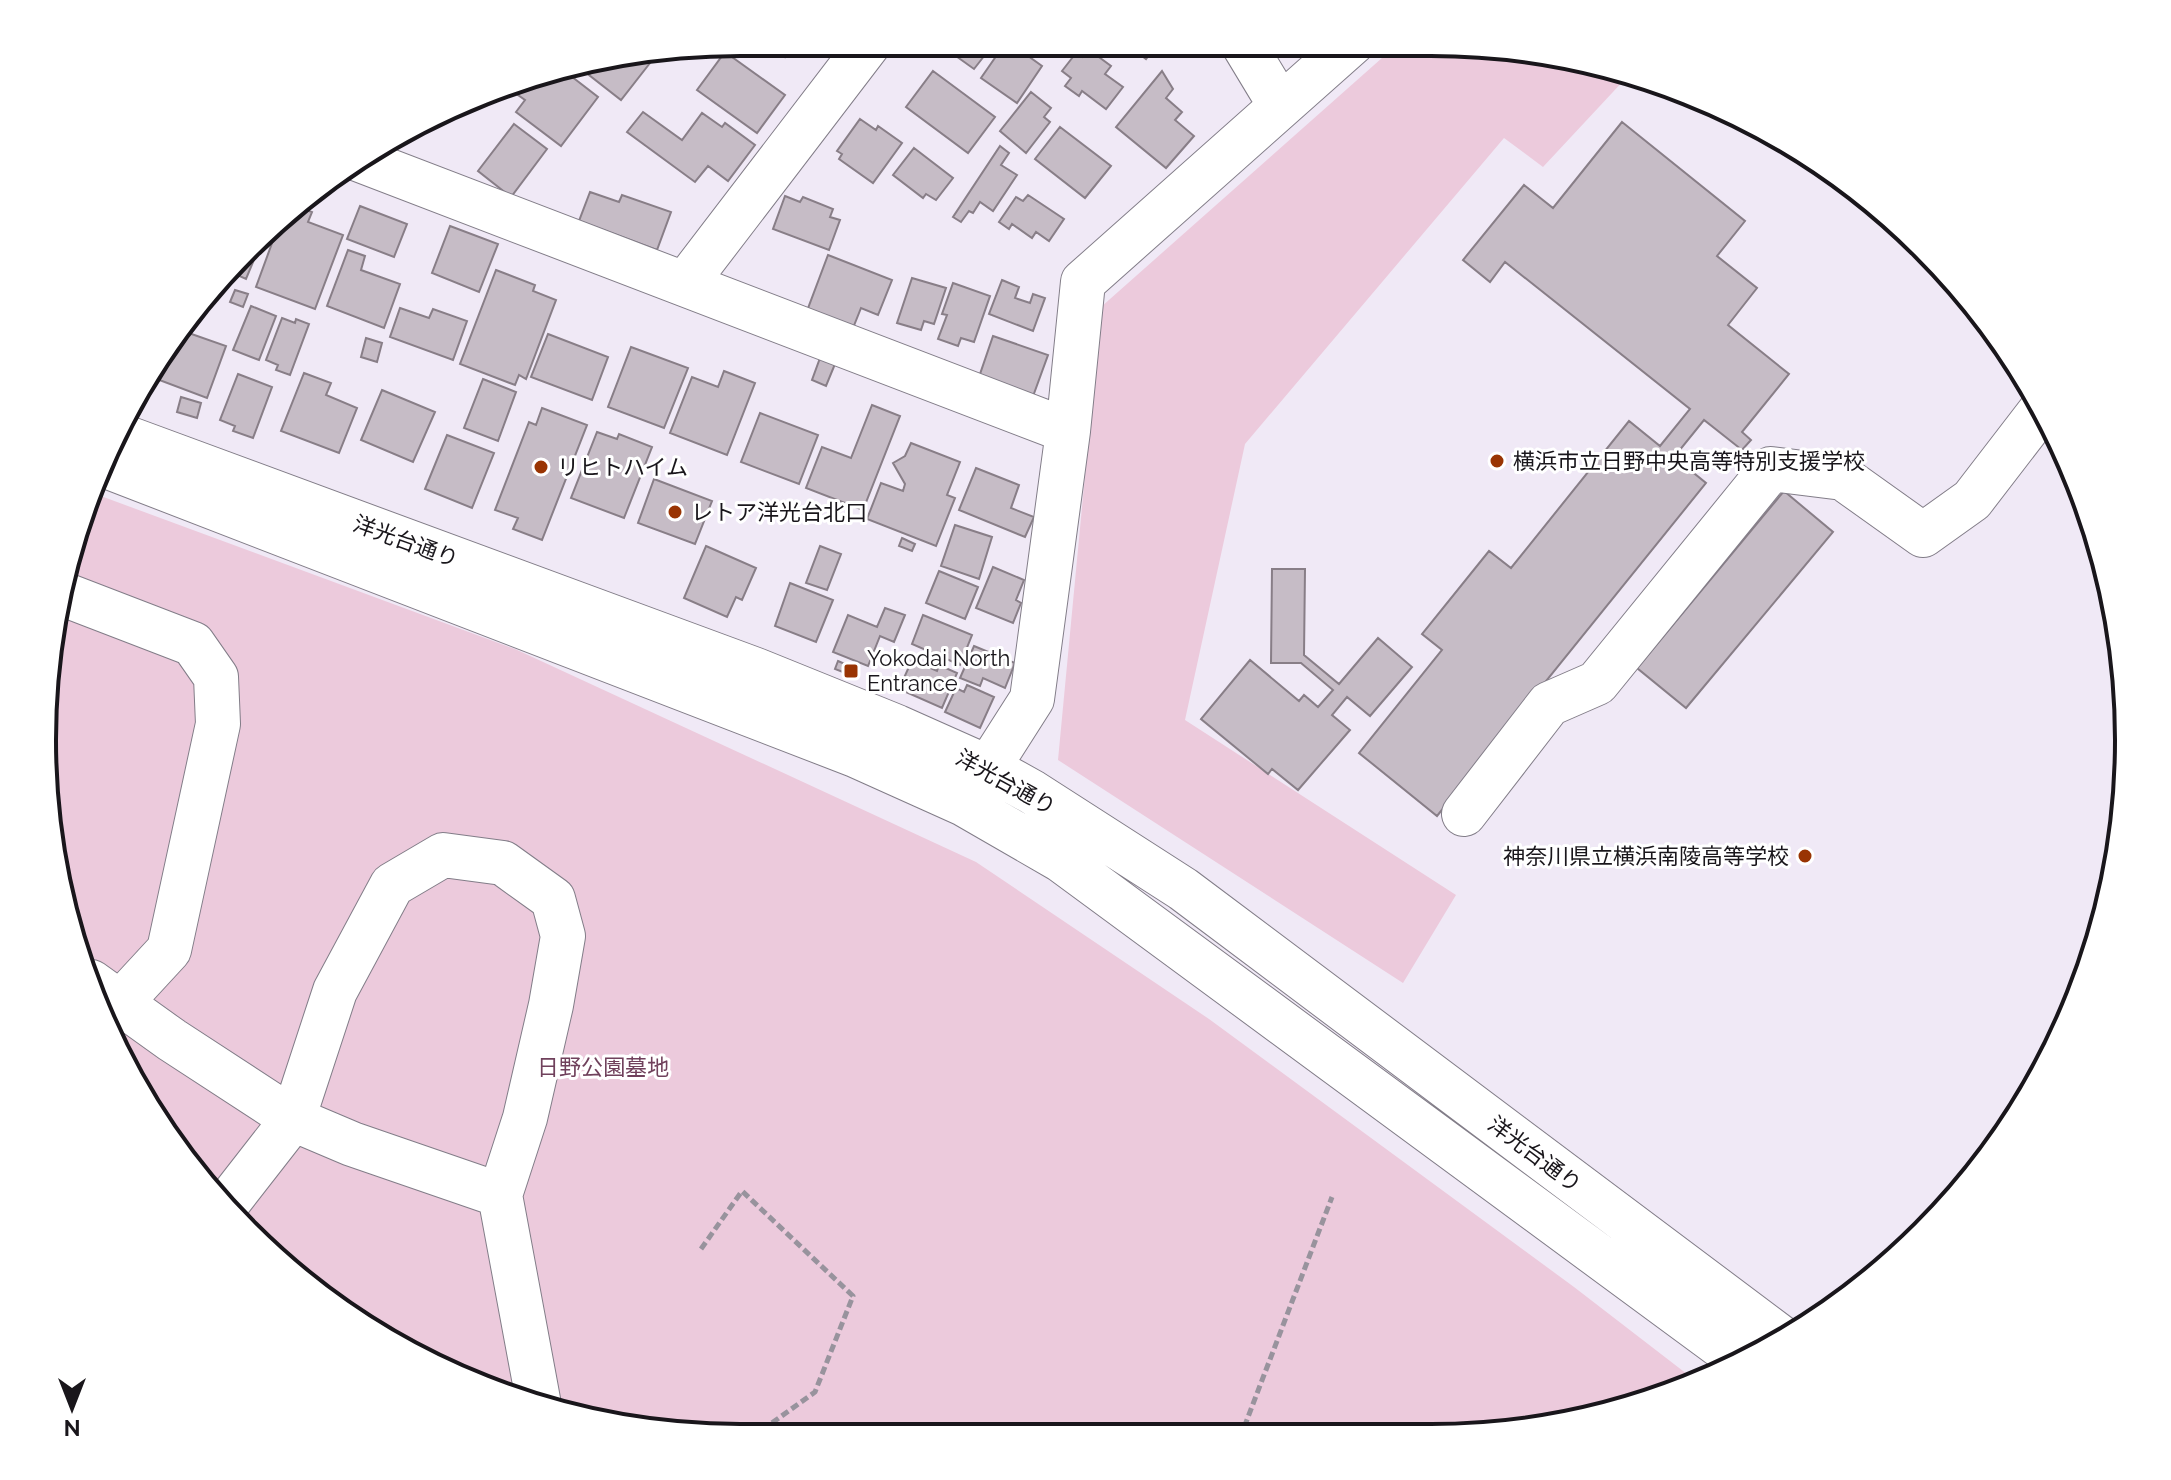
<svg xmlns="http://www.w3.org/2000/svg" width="2171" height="1480" font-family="Raleway,'Noto Sans JP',sans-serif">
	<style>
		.green { fill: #eccadc }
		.building { fill: #c6bcc6; stroke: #887e87; stroke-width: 2 }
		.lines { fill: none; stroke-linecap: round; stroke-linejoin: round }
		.minor-casing { stroke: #827d88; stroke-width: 46 }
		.path { stroke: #98939d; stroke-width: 5; stroke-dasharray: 8 4; stroke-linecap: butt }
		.minor { stroke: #fff; stroke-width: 44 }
		.poi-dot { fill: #993403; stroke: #fff; stroke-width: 3 }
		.labels { text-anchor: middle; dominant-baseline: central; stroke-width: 6; stroke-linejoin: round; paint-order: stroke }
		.poi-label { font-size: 22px; fill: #19161b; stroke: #fff; text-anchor: start }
		.street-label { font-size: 22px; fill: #19161b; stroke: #fff }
		.park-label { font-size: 22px; fill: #70415c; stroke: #fff }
		.rim { fill: none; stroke: #19161b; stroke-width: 4 }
	</style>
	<rect width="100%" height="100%" fill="#f0e9f6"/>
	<path class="green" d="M1400 42H1431L1567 55 1626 78 1543 167 1504 138 1245 444 1185 720 1456 895 1403 983 1058 760 1101 307Z
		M90 492 515 649 976 862 1209 1019 1574 1287 1696 1381 1567 1425 1431 1438H740L603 1424 472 1385 352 1320 246 1233 114 1049 55 876 48 649Z"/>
	<path class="building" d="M765 42H797L785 57Z
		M826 42H844L837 51Z
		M945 42H995L974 69 942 46Z
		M1006 42H1032L1024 53 1042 66 1017 103 981 78Z
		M1124 42H1159L1146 59Z
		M1274 42H1302L1280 54Z
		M1088 49 1111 66 1105 74 1123 87 1106 109 1082 91 1079 96 1065 86 1071 78 1062 71 1076 53 1082 57Z
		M725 52 785 95 757 133 697 90Z
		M640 55 650 63 621 100 589 75 601 60Z
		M558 66 598 97 561 146 516 112 525 100 518 95 530 79 538 75 544 80 552 69Z
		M933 71 995 117 968 153 906 107Z
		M1162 71 1173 89 1166 98 1182 112 1175 120 1194 136 1166 168 1116 127Z
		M1031 92 1051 108 1044 117 1050 122 1026 153 1000 131Z
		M643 112 682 140 702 113 722 127 725 123 755 145 728 181 708 166 695 182 627 132Z
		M860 119 876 130 878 126 902 143 873 183 839 159 842 154 837 151Z
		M1622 122 1745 221 1717 256 1757 288 1728 325 1789 374 1742 432 1751 440 1742 450 1704 420 1674 457 1706 483 1437 816 1359 753 1442 650 1422 634 1489 551 1511 568 1629 421 1660 446 1690 409 1505 262 1490 282 1463 260 1524 185 1553 208Z
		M514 124 547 149 511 197 478 171Z
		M1060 127 1111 166 1085 198 1035 159Z
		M1000 146 1009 153 1001 165 1017 175 993 211 980 202 973 213 969 211 961 222 953 217Z
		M914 148 953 178 936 200 926 194 923 198 893 175Z
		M590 192 619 202 622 195 671 212 657 250 579 221Z
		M1028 195 1064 219 1049 241 1036 232 1032 238 1012 224 1009 229 999 222 1016 197 1023 201Z
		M785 196 800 202 803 197 833 209 830 217 840 220 829 250 773 229Z
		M360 206 407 224 394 257 347 239Z
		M298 207 312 212 308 222 343 235 315 309 256 287 279 224Z
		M450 226 498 244 479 292 432 273Z
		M263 238 246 279 226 270Z
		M348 250 365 256 361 270 400 284 384 328 327 306Z
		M828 255 892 280 878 315 861 308 853 328 807 311Z
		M496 270 535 285 533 291 556 300 526 379 519 375 515 385 460 364Z
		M912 278 946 288 934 324 924 321 921 330 897 323Z
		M1002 280 1019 287 1015 298 1030 303 1033 294 1045 298 1033 331 989 314Z
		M953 283 990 296 974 342 961 338 958 346 938 339 947 315 942 314Z
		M235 290 248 294 243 307 230 302Z
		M251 306 276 316 259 360 233 350Z
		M400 308 429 318 433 309 467 321 453 360 390 337Z
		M282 318 295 323 296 319 309 324 290 375 276 370 278 365 266 360Z
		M183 331 226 346 207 398 154 378Z
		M548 334 608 357 592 400 531 377Z
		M993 336 1048 355 1032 399 978 380Z
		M366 338 382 343 377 362 361 357Z
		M631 347 688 368 664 428 608 407Z
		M820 358 835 364 826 386 812 380Z
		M724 371 755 383 727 455 670 433 692 377 718 387Z
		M304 373 331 383 326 395 357 408 339 453 281 431Z
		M238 374 272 387 253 438 233 431 235 426 220 420Z
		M483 379 516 392 498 441 464 428Z
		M382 390 435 412 413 462 361 440Z
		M181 397 201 403 197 418 177 412Z
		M872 405 900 416 863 510 806 488 822 447 851 458Z
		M542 408 587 425 542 540 513 529 518 518 495 510 529 422 536 425Z
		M760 413 818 435 799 484 741 462Z
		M597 432 617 439 619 434 652 447 624 518 571 498Z
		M447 435 494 453 472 508 425 489Z
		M911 443 960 462 947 495 955 498 936 546 867 519 881 483 903 491 905 484 893 463 905 456Z
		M976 468 1019 485 1011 508 1034 517 1025 537 959 510Z
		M654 479 712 501 695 544 638 523Z
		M1784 491 1833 532 1686 708 1637 668Z
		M955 525 992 537 979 579 941 566Z
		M902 538 915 544 912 551 899 546Z
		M706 546 756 568 742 600 736 597 727 617 684 598Z
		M820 546 841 554 827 590 806 583Z
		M993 567 1024 580 1016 600 1021 603 1013 623 976 608Z
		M1272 569H1305L1304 655 1339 684 1378 638 1412 667 1370 716 1347 697 1332 715 1350 730 1298 790 1272 769 1268 774 1201 719 1250 660 1299 701 1304 695 1318 707 1333 690 1301 663H1271Z
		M939 571 978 587 965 619 926 603Z
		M790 583 833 600 816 642 775 626Z
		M885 608 905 615 894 642 880 636 868 666 833 652 848 615 877 627Z
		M923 615 972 635 960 665 912 644Z
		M974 646 1015 663 1005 688 983 678 980 686 960 678Z
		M912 660 937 671 939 665 957 673 942 708 899 689Z
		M838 661 856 669 853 676 835 669Z
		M967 685 994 697 980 728 945 712 956 688 964 692Z"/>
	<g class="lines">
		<g class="minor-casing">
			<path id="minor" d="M1242 42 1280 105
				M355 158 1068 431
				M685 284 870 42
				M119 435 756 670 897 727 989 768 1032 792 1183 889 1780 1337
				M101 464 855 755 964 804 1061 860 1744 1363
				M63 594 193 644 216 677 218 724 169 950 120 1003
				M972 793 1032 699 1068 431 1083 282 1353 42
				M1464 814 1549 704 1597 683 1771 469 1843 478 1923 535 1972 500 2042 409
				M91 982 172 1040 293 1119 352 1144 500 1195 539 1405
				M226 1205 293 1119 335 991 392 885 443 855 503 863 553 899 563 936 551 1005 525 1118 500 1195"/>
		</g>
		<path class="path" d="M701 1249 742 1191 853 1296 815 1392 751 1438
			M1240 1438 1332 1197"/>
		<use href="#minor" class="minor"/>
	</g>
	<g class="poi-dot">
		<circle cx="1497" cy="461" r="8"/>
		<circle cx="541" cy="467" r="8"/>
		<circle cx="675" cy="512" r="8"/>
		<rect x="843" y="663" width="16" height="16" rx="4"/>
		<circle cx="1805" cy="856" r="8"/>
	</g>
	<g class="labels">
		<g class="poi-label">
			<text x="1513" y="461">横浜市立日野中央高等特別支援学校</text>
			<text x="557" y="467">リヒトハイム</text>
			<text x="691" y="512">レトア洋光台北口</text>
			<text x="867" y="658">Yokodai North<tspan x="867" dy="25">Entrance</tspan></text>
			<text x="1789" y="856" text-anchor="end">神奈川県立横浜南陵高等学校</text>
		</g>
		<g class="street-label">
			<text transform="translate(406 541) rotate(20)">洋光台通り</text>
			<text transform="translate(1006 782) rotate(29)">洋光台通り</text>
			<text transform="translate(1535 1154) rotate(37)">洋光台通り</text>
		</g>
		<g class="park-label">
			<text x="603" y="1067">日野公園墓地</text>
		</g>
	</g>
	<path d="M0 0H2171V1480H0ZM740 56H1431A684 684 0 0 1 2115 740V740A684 684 0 0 1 1431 1424H740A684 684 0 0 1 56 740V740A684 684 0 0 1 740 56Z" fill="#fff" fill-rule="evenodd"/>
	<path class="rim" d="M740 56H1431A684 684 0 0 1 2115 740V740A684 684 0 0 1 1431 1424H740A684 684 0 0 1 56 740V740A684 684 0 0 1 740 56Z"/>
	<g transform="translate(72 1408) rotate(180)" stroke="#ffffff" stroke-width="6" paint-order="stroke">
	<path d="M0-6L14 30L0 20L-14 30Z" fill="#19161b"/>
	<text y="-12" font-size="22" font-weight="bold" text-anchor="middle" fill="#19161b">N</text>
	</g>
</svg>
